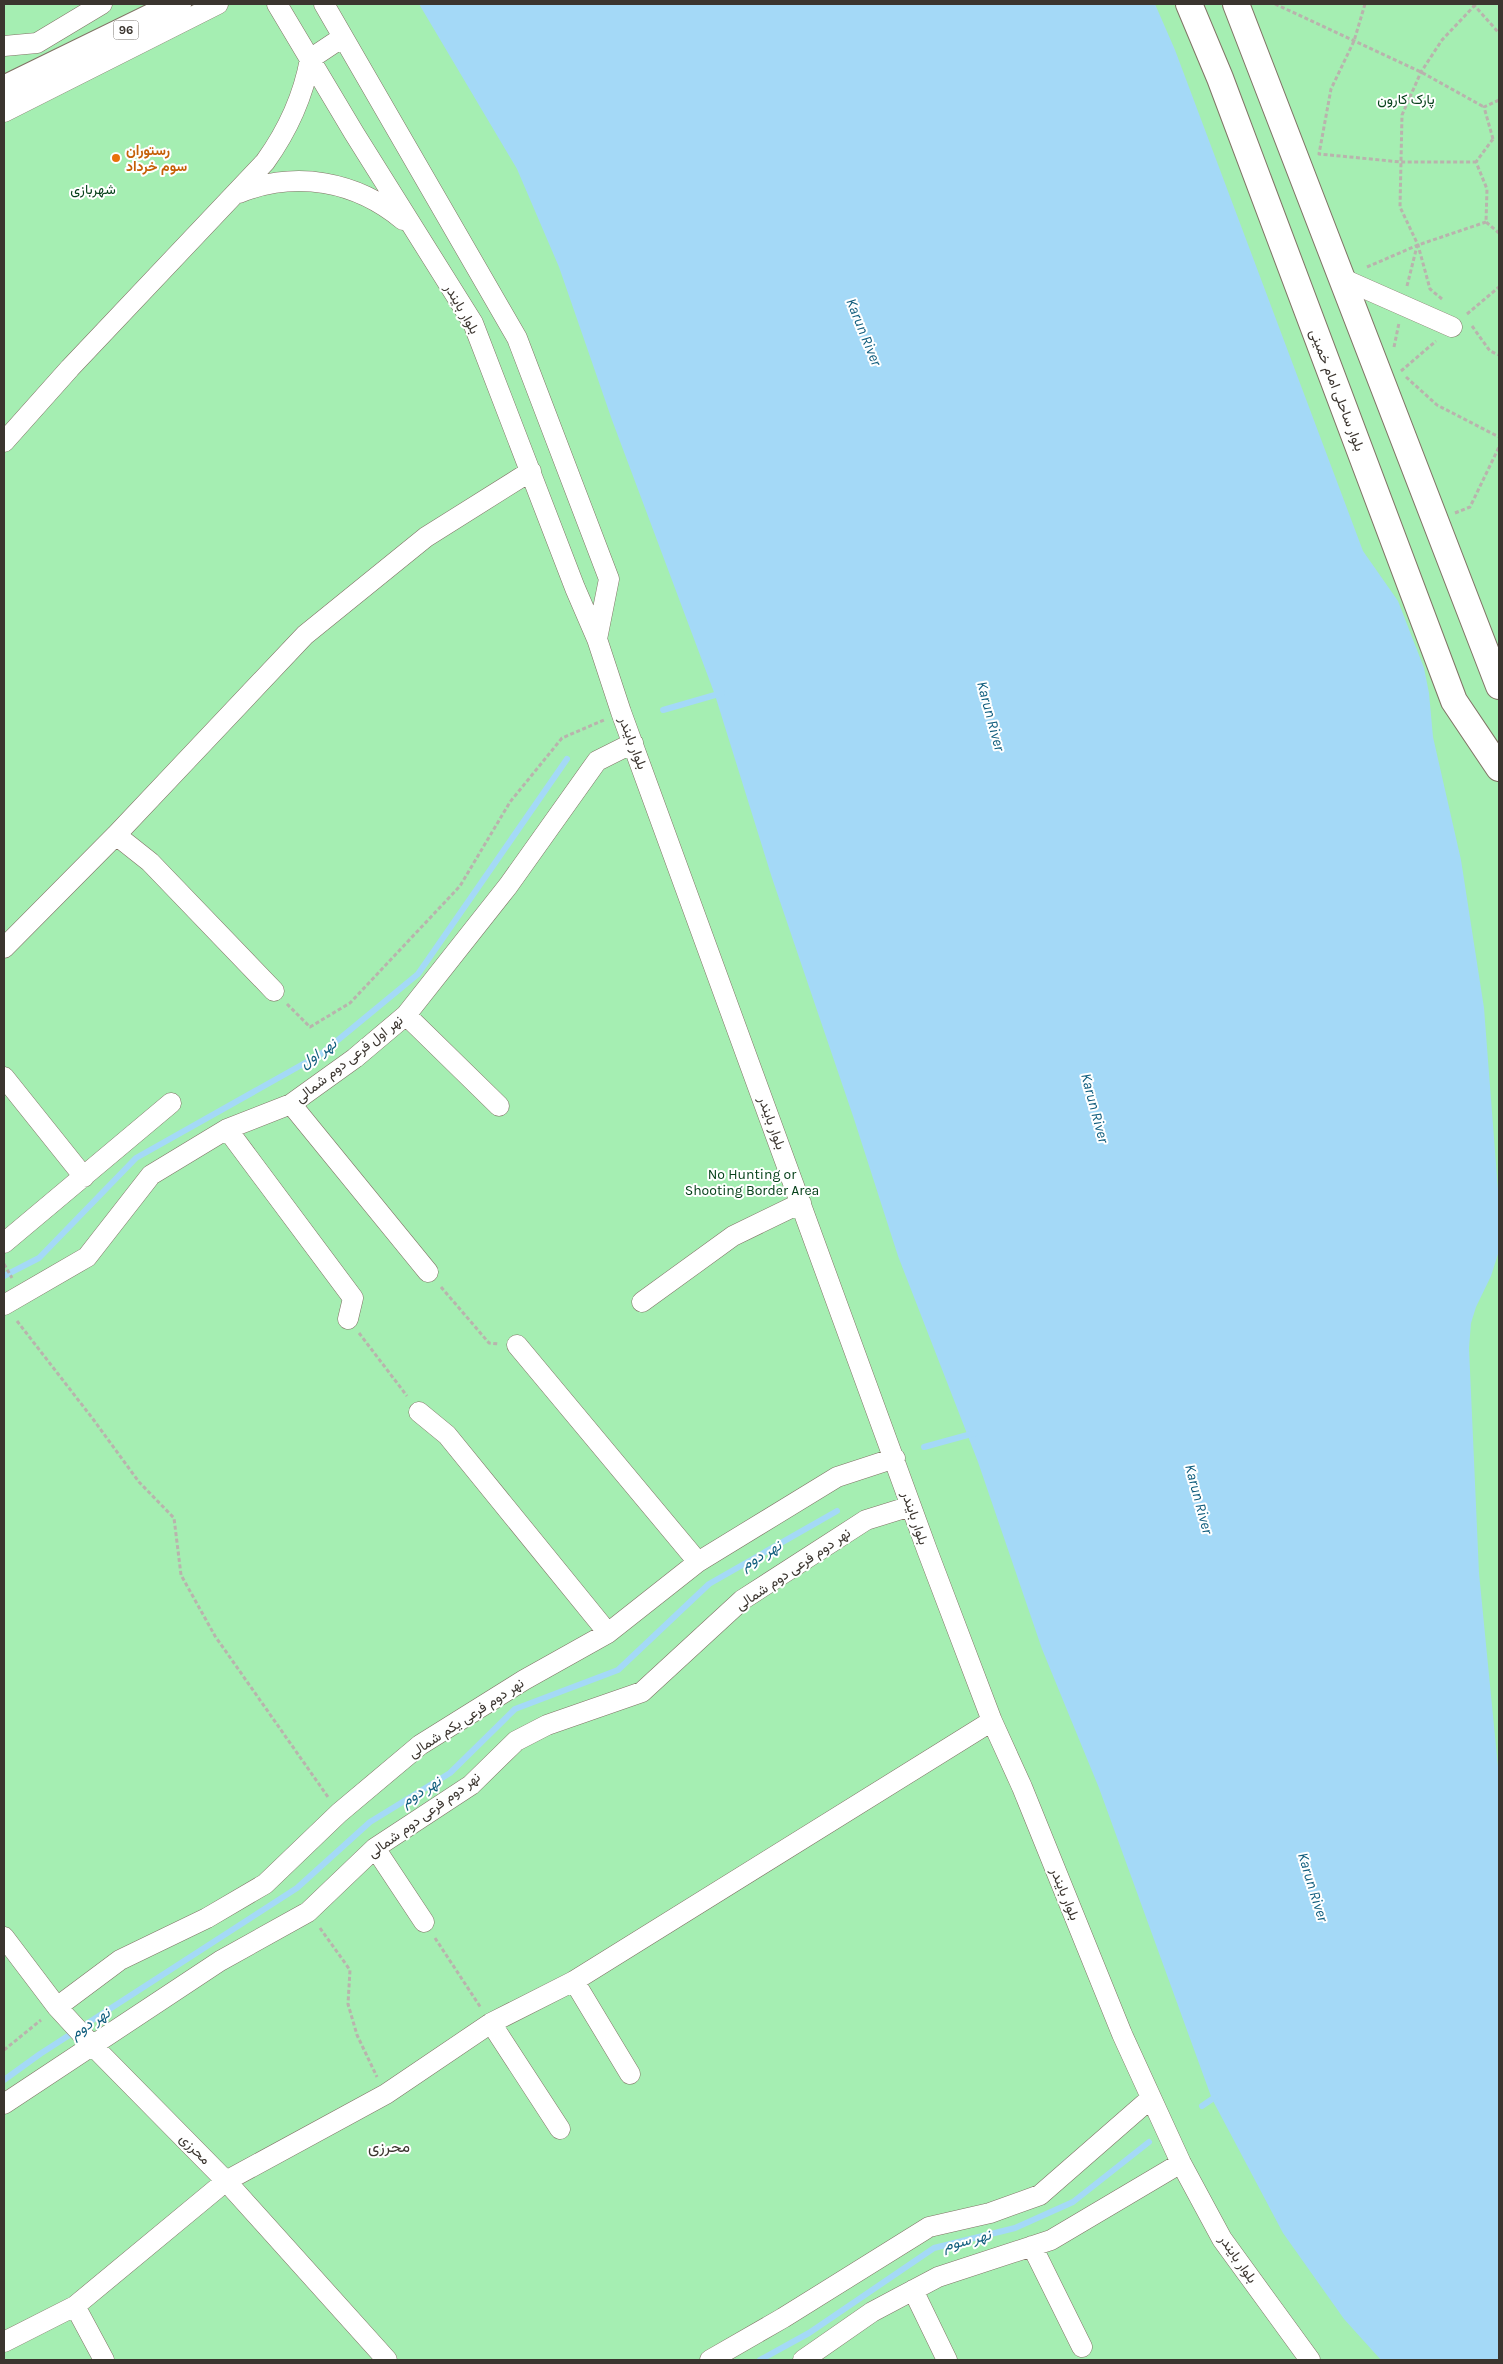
<svg xmlns="http://www.w3.org/2000/svg" width="1503" height="2364" font-family="Karla,Vazirmatn,sans-serif">
	<style>
		.green { fill: #a5eeb2 }
		.water { fill: #a4d9f7 }
		.lines { fill: none; stroke-linecap: round; stroke-linejoin: round }
		.stream { stroke: #a4d9f7; stroke-width: 6 }
		.minor-casing { stroke: #817365; stroke-width: 21 }
		.major-casing { stroke: #817365; stroke-width: 28 }
		.path { stroke: #b9b3ad; stroke-width: 3; stroke-dasharray: 4 2.5; stroke-linecap: butt }
		.minor { stroke: #fff; stroke-width: 20 }
		.major { stroke: #fff; stroke-width: 26 }
		.food-dot { fill: #e8710a; stroke: #fff; stroke-width: 2 }
		.labels { text-anchor: middle; dominant-baseline: central; stroke-width: 4; stroke-linejoin: round; paint-order: stroke }
		.shield { fill: #fff; stroke: #76726d; stroke-width: 1 }
		.shield-label { font-size: 12px; font-weight: bold; fill: #3b352f }
		.park-label { font-size: 14px; fill: #054019; stroke: #fff }
		.food-label { font-size: 14px; font-weight: bold; fill: #c56008; stroke: #fff; text-anchor: start }
		.street-label { font-size: 14px; fill: #3b352f; stroke: #fff }
		.water-label { font-size: 15px; font-style: italic; fill: #105d7d; stroke: #fff }
		.quarter-label { font-size: 16px; fill: #3b352f; stroke: #fff }
	</style>
	<rect width="100%" height="100%" fill="#fdf7f0"/>
	<path class="green" d="M4 4H1499V2360H4Z"/>
	<path class="water" d="M419 4H1155L1175 50 1363 551 1398 601 1424 668 1429 693 1433 737 1461 860 1484 1008 1499 1203V1251L1491 1276 1476 1307 1471 1323 1469 1348 1479 1573 1499 1777V2360H1381L1344 2319 1283 2233 1212 2099 1099 1788 1042 1649 978 1462 898 1256 854 1119 772 878 715 695 612 420 559 267 517 169Z"/>
	<g class="lines">
		<path class="stream" d="M663 710 722 693
			M4 1276 39 1258 136 1158 321 1054 418 974 567 759
			M924 1447 975 1433
			M4 2080 40 2054 297 1888 370 1822 450 1773 515 1709 618 1670 709 1584 837 1511
			M1202 2106 1218 2095
			M760 2360 809 2333 934 2248 1015 2228 1073 2202 1149 2142"/>
		<g class="minor-casing">
			<path id="minor" d="M277 4 354 133 473 323 575 588 597 639 621 712 927 1550 992 1721 1022 1787 1122 2034 1181 2163 1222 2239 1310 2360
				M324 4 517 338 609 579 597 639
				M4 46 37 43 102 4
				M4 112 218 4
				M239 193C296 170 356 181 403 220
				M1341 278 1452 327
				M4 442 70 368 265 162C288 130 303 98 310 59L343 37
				M116 835 150 862 274 991
				M4 948 116 835 305 635 426 537 531 471
				M406 1015 499 1106
				M4 1077 84 1177
				M291 1104 428 1272
				M227 1129 353 1298 348 1319
				M4 1243 171 1103
				M642 1302 733 1236 801 1203
				M4 1305 87 1257 151 1175 227 1129 291 1104 355 1058 406 1015 508 886 597 761 633 743
				M517 1345 698 1562
				M419 1412 447 1435 608 1633
				M375 1848 424 1922
				M4 1937 57 2007 92 2045 226 2181 387 2360
				M574 1981 630 2074
				M57 2007 120 1960 207 1918 265 1884 339 1813 420 1745 524 1680 608 1633 698 1562 837 1477 895 1458
				M491 2023 560 2129
				M4 2104 220 1961 308 1912 375 1848 471 1785 516 1741 547 1725 642 1692 742 1600 866 1520 911 1506
				M1032 2246 1082 2347
				M913 2290 947 2360
				M75 2306 104 2360
				M4 2342 75 2306 226 2181 386 2094 491 2023 574 1981 992 1721
				M710 2360 783 2318 929 2227 990 2213 1040 2195 1150 2099
				M803 2360 872 2312 938 2277 1051 2240 1181 2163"/>
		</g>
		<g class="major-casing">
			<path id="major" d="M1189 4 1220 78 1454 701 1499 768
				M1236 4 1499 686
				M4 89 178 4"/>
		</g>
		<path class="path" d="M1275 4 1421 72 1484 107
			M1365 4 1354 41 1331 89 1319 154 1401 162H1476
			M1473 4 1499 33
			M1493 139 1476 162 1487 189 1486 222 1499 233
			M1493 139 1484 107 1499 100
			M1367 267 1418 245 1486 222
			M1407 286 1417 246
			M1442 299 1430 289 1418 245 1400 207 1402 115 1421 72 1442 40 1476 4
			M1467 314 1499 287
			M1472 326 1490 351 1499 355
			M1394 347 1399 323
			M1401 371 1436 341
			M1406 377 1437 405 1499 437
			M1455 513 1470 507 1499 447
			M287 1004 310 1027 350 1003 460 886 510 802 562 738 604 720
			M4 1264 12 1278
			M441 1287 489 1343 499 1344
			M17 1321 93 1419 139 1482 174 1518 181 1575 215 1636 328 1797
			M359 1333 407 1396
			M320 1928 350 1970 348 2004 357 2035 377 2077
			M435 1938 481 2008
			M4 2050 41 2020"/>
		<use href="#minor" class="minor"/>
		<use href="#major" class="major"/>
	</g>
	<circle class="food-dot" cx="116" cy="158" r="5"/>
	<g class="labels">
		<rect class="shield" x="113.5" y="20.5" width="25" height="19" rx="4"/>
		<g class="shield-label">
			<text x="126" y="30">96</text>
		</g>
		<g class="park-label">
			<text x="1406" y="99">پارک کارون</text>
			<text x="93" y="189">شهربازی</text>
			<text x="752" y="1174">No Hunting or<tspan x="752" dy="16">Shooting Border Area</tspan></text>
		</g>
		<g class="food-label">
			<text x="126" y="150">رستوران<tspan x="126" dy="16">سوم خرداد</tspan></text>
		</g>
		<g class="street-label">
			<text transform="translate(462 309) rotate(60)">بلوار بایندر</text>
			<text transform="translate(1337 390) rotate(69)">بلوار ساحلی امام خمینی</text>
			<text transform="translate(633 743) rotate(69)">بلوار بایندر</text>
			<text transform="translate(349 1059) rotate(-38)">نهر اول فرعی دوم شمالی</text>
			<text transform="translate(772 1123) rotate(70)">بلوار بایندر</text>
			<text transform="translate(915 1518) rotate(71)">بلوار بایندر</text>
			<text transform="translate(793 1569) rotate(-34)">نهر دوم فرعی دوم شمالی</text>
			<text transform="translate(466 1718) rotate(-33)">نهر دوم فرعی یکم شمالی</text>
			<text transform="translate(424 1815) rotate(-36)">نهر دوم فرعی دوم شمالی</text>
			<text transform="translate(1065 1894) rotate(68)">بلوار بایندر</text>
			<text transform="translate(195 2149) rotate(45)">محرزی</text>
			<text transform="translate(1238 2259) rotate(55)">بلوار بایندر</text>
		</g>
		<g class="water-label">
			<text transform="translate(864 332) rotate(68)">Karun River</text>
			<text transform="translate(991 716) rotate(75)">Karun River</text>
			<text transform="translate(318 1053) rotate(-34)">نهر اول</text>
			<text transform="translate(1095 1108) rotate(75)">Karun River</text>
			<text transform="translate(1199 1499) rotate(75)">Karun River</text>
			<text transform="translate(761 1555) rotate(-30)">نهر دوم</text>
			<text transform="translate(421 1791) rotate(-32)">نهر دوم</text>
			<text transform="translate(1313 1887) rotate(73)">Karun River</text>
			<text transform="translate(90 2023) rotate(-33)">نهر دوم</text>
			<text transform="translate(967 2240) rotate(-14)">نهر سوم</text>
		</g>
		<g class="quarter-label">
			<text x="389" y="2146">محرزی</text>
		</g>
	</g>
	<rect width="1503" height="2364" fill="none" stroke="#3b352f" stroke-width="10"/>
</svg>
